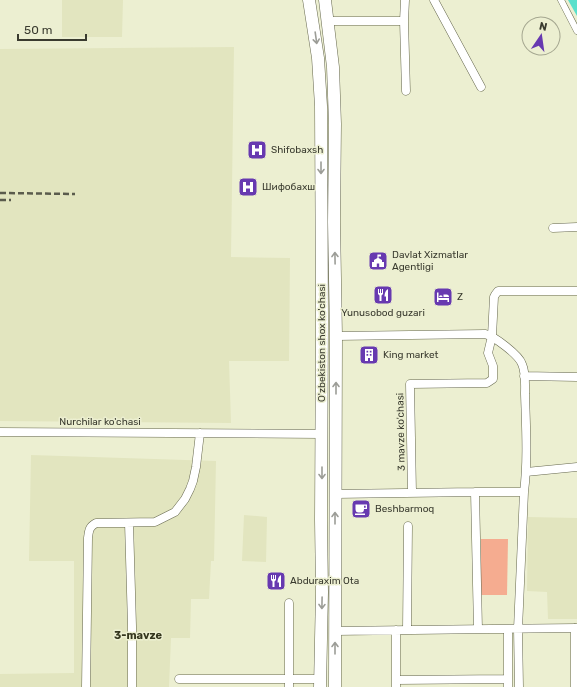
<svg xmlns="http://www.w3.org/2000/svg" width="577" height="687" font-family="Rubik,sans-serif">
	<style>
		.built { fill: #e2e5bf }
		.green { fill: #f5ac90 }
		.water { fill: #59e0cb }
		.lines { fill: none; stroke-linecap: round; stroke-linejoin: round }
		.pedestrian-casing { stroke: #65674d; stroke-width: 7 }
		.minor-casing { stroke: #65674d; stroke-width: 9 }
		.secondary-casing { stroke: #65674d; stroke-width: 13 }
		.pedestrian { stroke: #fff; stroke-width: 6 }
		.minor { stroke: #fff; stroke-width: 8 }
		.secondary { stroke: #fff; stroke-width: 12 }
		.rail { stroke: #5a5b4c; stroke-width: 2.5; stroke-dasharray: 6 3; stroke-linecap: butt }
		.oneway { stroke: #9c9d97 }
		.labels { text-anchor: middle; dominant-baseline: central; stroke-width: 3; stroke-linejoin: round; paint-order: stroke }
		.poi-label { font-size: 10px; fill: #3a3b2f; stroke: #ecefd1; text-anchor: start }
		.street-label { font-size: 10px; fill: #3a3b2f; stroke: #ecefd1 }
		.neighbourhood-label { font-size: 11px; font-weight: bold; fill: #34361e; stroke: #ecefd1 }
	</style>
	<rect width="100%" height="100%" fill="#ecefd1"/>
	<path class="built" d="M62 0H123L122 37H62Z
		M234 47 231 257 290 258 289 361H229L231 423 0 421V49Z
		M31 455 216 461 214 561H211L209 599H191L190 638H171L169 687H0V674L74 673V561H29Z
		M244 515 267 517 266 562 242 561Z
		M528 517 577 518V619H548L547 592 527 591Z"/>
	<path class="green" d="M481 539H508L507 595H481Z"/>
	<path class="water" d="M568 0H577V16Z"/>
	<g class="lines">
		<g class="pedestrian-casing">
			<path id="pedestrian" d="M561 0 577 31"/>
		</g>
		<g class="minor-casing">
			<path id="minor" d="M434 0 481 87
				M328 21H404L405 0
				M404 21 406 91
				M553 228 577 227
				M336 336 485 334C494 336 519 355 522 364 526 373 525 385 525 394 526 427 528 460 524 492L518 629 519 687
				M524 376 577 377
				M0 432 322 434
				M526 472 577 467
				M475 492 478 629
				M412 493 410 384 487 383 493 379V366L488 353 492 336 494 297 495 295 498 291H577
				M335 494 475 492H524
				M129 523 132 626V687
				M508 629V687
				M407 630 408 526
				M335 631 577 628
				M179 679H320
				M396 680 508 679
				M86 687 88 538C89 530 89 527 96 523L155 522 175 512 185 499 190 489 193 481 196 467 200 433
				M289 687V603
				M396 687V630
				M575 687V628"/>
		</g>
		<g class="secondary-casing">
			<path id="secondary" d="M309 0 318 58 321 106 322 320 321 520 322 592 320 687
				M325 0 333 67 335 124 334 222 336 336 335 687"/>
		</g>
		<use href="#pedestrian" class="pedestrian"/>
		<use href="#minor" class="minor"/>
		<use href="#secondary" class="secondary"/>
		<path class="rail" d="M0 193 75 194
			M0 200H11"/>
	</g>
	<defs><path id="oneway-shaft" d="M-6 0H5M1.5-3L5.5 0L1.5 3" fill="none" stroke-width="1.6" stroke-linecap="round" stroke-linejoin="round"/></defs>
	<g class="oneway">
		<use href="#oneway-shaft" transform="translate(316 38) rotate(82)"/>
		<use href="#oneway-shaft" transform="translate(321 168) rotate(90)"/>
		<use href="#oneway-shaft" transform="translate(335 258) rotate(-91)"/>
		<use href="#oneway-shaft" transform="translate(336 388) rotate(-90)"/>
		<use href="#oneway-shaft" transform="translate(322 473) rotate(90)"/>
		<use href="#oneway-shaft" transform="translate(335 518) rotate(-90)"/>
		<use href="#oneway-shaft" transform="translate(322 603) rotate(91)"/>
		<use href="#oneway-shaft" transform="translate(335 648) rotate(-90)"/>
	</g>
	<defs>
		<g id="hospital-square" transform="scale(1)"><rect x="-9" y="-9" width="18" height="18" rx="4" fill="#6739b0" stroke="#ecefd1"/><path d="M-5-5h3v3.5h4V-5h3V5h-3V1.5h-4V5h-3Z" fill="#fff"/></g>
		<g id="civic-square" transform="scale(1)"><rect x="-9" y="-9" width="18" height="18" rx="4" fill="#6739b0" stroke="#ecefd1"/><path d="M-.6-6.5H3V-4.5H.6V-3L4-1V1h2V6H-6V1h2V-1L-.6-3ZM-1.2 2.5V6h2.4V2.5Z" fill="#fff"/></g>
		<g id="restaurant-square" transform="scale(1)"><rect x="-9" y="-9" width="18" height="18" rx="4" fill="#6739b0" stroke="#ecefd1"/><path d="M-5-6h1v4h1v-4h1v4h1v-4h1v5L-1.5 .5V6h-2V.5L-5-1ZM5-6V6H3V1.5H1.5Q1.5-4 5-6Z" fill="#fff"/></g>
		<g id="hotel-square" transform="scale(1)"><rect x="-9" y="-9" width="18" height="18" rx="4" fill="#6739b0" stroke="#ecefd1"/><path d="M-6-4.5h1.5V1H6V5H4.5V3h-9V5H-6ZM-4 0a1.8 1.8 0 1 1 3.6 0ZM.5 0V-2.5h3Q6-2.5 6 0Z" fill="#fff"/></g>
		<g id="building-square" transform="scale(1)"><rect x="-9" y="-9" width="18" height="18" rx="4" fill="#6739b0" stroke="#ecefd1"/><path d="M-4-6H4V6H1V3H-1V6H-4ZM-2.5-4.3h1.7v1.8h-1.7ZM.8-4.3h1.7v1.8H.8ZM-2.5-1h1.7V.8h-1.7ZM.8-1h1.7V.8H.8Z" fill="#fff"/></g>
		<g id="cafe-square" transform="scale(1)"><rect x="-9" y="-9" width="18" height="18" rx="4" fill="#6739b0" stroke="#ecefd1"/><path d="M-5.5-4.5H6V0H3Q3 3.5 0 3.5H-2.5Q-5.5 3.5-5.5 0ZM3-3.2v2h1.7v-2ZM-6 4.5H4V6H-6Z" fill="#fff"/></g>
	</defs>
	<g fill-rule="evenodd">
		<use href="#hospital-square" x="257" y="150"/>
		<use href="#hospital-square" x="248" y="187"/>
		<use href="#civic-square" x="378" y="261"/>
		<use href="#restaurant-square" x="383" y="295"/>
		<use href="#hotel-square" x="443" y="297"/>
		<use href="#building-square" x="369" y="355"/>
		<use href="#cafe-square" x="361" y="509"/>
		<use href="#restaurant-square" x="276" y="581"/>
	</g>
	<g class="labels">
		<g class="poi-label">
			<text x="271" y="150">Shifobaxsh</text>
			<text x="262" y="187">Шифобахш</text>
			<text x="392" y="255">Davlat Xizmatlar<tspan x="392" dy="12">Agentligi</tspan></text>
			<text x="457" y="297">Z</text>
			<text x="383" y="313" text-anchor="middle">Yunusobod guzari</text>
			<text x="383" y="355">King market</text>
			<text x="375" y="509">Beshbarmoq</text>
			<text x="290" y="581">Abduraxim Ota</text>
		</g>
		<g class="street-label">
			<text transform="translate(322 343) rotate(-90)">O'zbekiston shox ko'chasi</text>
			<text x="100" y="422">Nurchilar ko'chasi</text>
			<text transform="translate(401 432) rotate(-91)">3 mavze ko'chasi</text>
		</g>
		<g class="neighbourhood-label">
			<text x="138" y="635">3-mavze</text>
		</g>
	</g>
	<g transform="translate(541 36) rotate(13)"><circle r="19" fill="#ecefd1" stroke="#a5a790"/>
	<path d="M0-3L7 15L0 10L-7 15Z" fill="#6739b0"/>
	<text y="-6" font-size="11" font-weight="bold" text-anchor="middle" fill="#3a3b2f">N</text>
	</g>
	<path d="M18 34v6h68v-6" fill="none" stroke="#3a3b2f" stroke-width="2"/>
	<text x="24" y="34" font-size="12" fill="#3a3b2f" stroke="#ecefd1" stroke-width="3" paint-order="stroke">50 m</text>
</svg>
